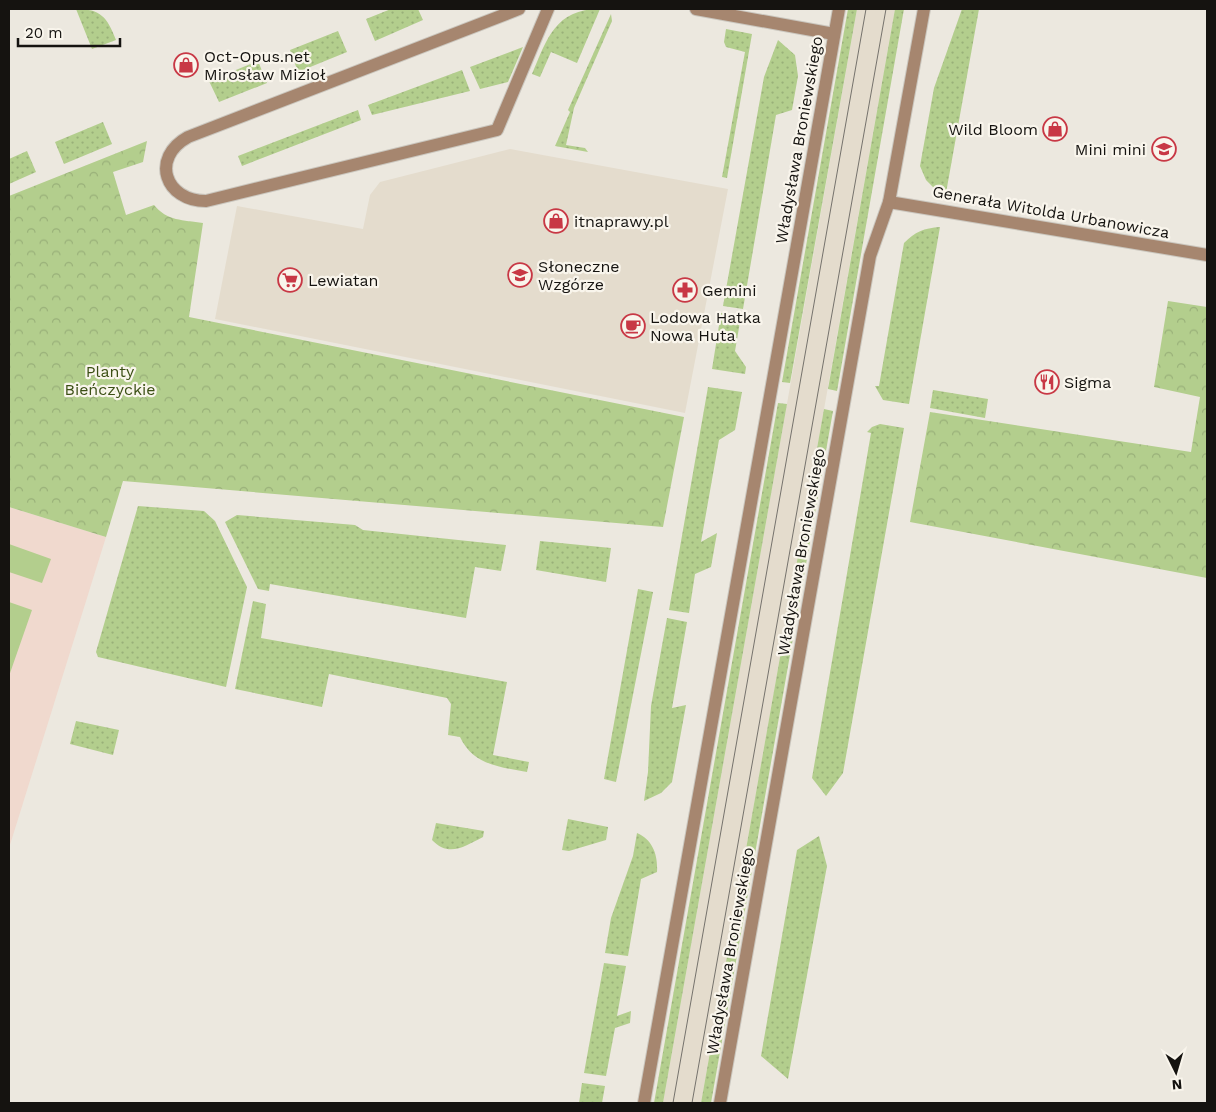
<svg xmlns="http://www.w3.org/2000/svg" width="1216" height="1112" font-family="'Work Sans',sans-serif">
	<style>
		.built { fill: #e4dccd }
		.education { fill: #f0d9ce }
		.grass { fill: url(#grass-dots) }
		.forest { fill: url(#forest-crowns) }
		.garden { fill: #b3ce8d }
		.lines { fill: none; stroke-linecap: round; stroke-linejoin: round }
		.minor-casing { stroke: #cac6be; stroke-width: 14 }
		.tertiary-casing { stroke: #cac6be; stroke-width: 14 }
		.minor { stroke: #a6866f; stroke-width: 12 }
		.tertiary { stroke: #a6866f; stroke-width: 12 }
		.tram { stroke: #75726c; stroke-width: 1 }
		.labels { text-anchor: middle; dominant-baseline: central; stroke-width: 4.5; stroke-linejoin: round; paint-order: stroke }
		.poi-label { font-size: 16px; fill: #151310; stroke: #f9f5ec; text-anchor: start }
		.street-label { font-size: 16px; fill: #151310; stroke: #f9f5ec }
		.park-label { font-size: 16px; fill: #3b4f14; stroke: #f9f5ec }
	</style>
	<defs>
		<pattern id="grass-dots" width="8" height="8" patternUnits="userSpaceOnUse" patternTransform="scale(1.25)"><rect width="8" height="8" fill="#b3ce8d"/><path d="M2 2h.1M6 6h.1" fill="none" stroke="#99b079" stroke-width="1.8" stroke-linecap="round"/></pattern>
		<pattern id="forest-crowns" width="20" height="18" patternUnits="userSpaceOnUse" patternTransform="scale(1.25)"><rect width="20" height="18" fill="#b3ce8d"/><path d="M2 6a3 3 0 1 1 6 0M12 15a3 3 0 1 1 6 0" fill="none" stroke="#99b079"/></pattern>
	</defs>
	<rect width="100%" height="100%" fill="#ece8df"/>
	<path class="built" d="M857 9H895L701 1103H663Z
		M510 149 728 189 685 413 215 319 237 206 363 229 370 195 380 182Z"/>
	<path class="education" d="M9 507 106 537 9 848Z"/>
	<path class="grass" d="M76 9C101 9 107 17 116 40L92 49Z
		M391 9H418L423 20 375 41 366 19Z
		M600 9 577 63 551 52 540 77 532 74C547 39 555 9 600 9Z
		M848 9H857L790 383 782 382Z
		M895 9H904L837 391 828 389Z
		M962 9H979L946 193 935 189 926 180 920 166 934 88Z
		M611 14 612 21 574 108 566 145 585 148 588 152 555 146 570 112 568 110Z
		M726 29 752 34 727 178 722 177 745 52 726 47 724 42Z
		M338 31 347 52 298 72 290 50Z
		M778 40 795 55 798 76 792 110 776 115 743 309 723 306 764 77Z
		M523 47 508 82 480 89 470 67Z
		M258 61 267 83 219 102 209 81Z
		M462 70 470 91 372 115 368 105Z
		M358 110 361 120 242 166 238 156Z
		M103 122 112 144 64 164 55 142Z
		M27 151 36 172 9 184V159Z
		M940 227 909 404 883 400 875 386H879L904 243C915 232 924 228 940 227Z
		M721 313 741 316 735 351 746 367 745 374 712 369Z
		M708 387 742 392 735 430 719 440 701 542 717 533 711 567 695 574 689 613 669 610Z
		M933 390 988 399 985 418 930 408Z
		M778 403 787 404 663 1103H654Z
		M824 409 833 411 711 1103H701Z
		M880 424 904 428 843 773 826 796 812 778 871 433 867 432 872 427Z
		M138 506 204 511 215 521 247 587 226 687 98 657 96 652Z
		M237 515 355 525 363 530 506 545 501 571 475 567 466 618 270 584 269 591 258 589 225 522Z
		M540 541 611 548 606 582 536 570Z
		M638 589 653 592 616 782 604 779Z
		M253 601 266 604 261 638 507 682 493 755 529 762 527 772C500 767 473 765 460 737L448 735 451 704 447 698 329 674 322 707 235 689Z
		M667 618 687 622 672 708 686 705 672 782 661 793 644 801 648 772 651 706Z
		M76 721 119 730 113 755 70 744Z
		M568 819 608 827 606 840 569 851 562 850Z
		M436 823 484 831 483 837C465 846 449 858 432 840Z
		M637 833C653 840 658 855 657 872L641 879 628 956 605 953 611 918 633 856Z
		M819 836 827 866 788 1079 761 1056 797 850Z
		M604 963 626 966 617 1016 631 1011 630 1023 615 1028 606 1076 584 1073Z
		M582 1083 605 1086 602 1103H579Z"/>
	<path class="forest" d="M147 141 143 162 113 172 126 215 154 205C167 221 183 220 203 223L189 317 684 417 663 527 123 481 106 537 9 507V196Z
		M1168 301 1207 307V578L910 522 930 412 1191 452 1200 397 1154 387Z"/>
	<path class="garden" d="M9 544 51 559 42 583 9 572Z
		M9 602 32 610 9 676Z"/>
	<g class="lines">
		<g class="minor-casing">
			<path id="minor" d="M519 9 188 137C150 158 165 201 206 201L497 130 548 9
				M696 9 834 34
				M889 202 1207 255"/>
		</g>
		<g class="tertiary-casing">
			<path id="tertiary" d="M644 1103 839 9
				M720 1103 870 256 889 202 924 9"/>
		</g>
		<use href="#minor" class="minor"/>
		<use href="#tertiary" class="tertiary"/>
		<path class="tram" d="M673 1103 866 9
			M692 1103 886 9"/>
	</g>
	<defs>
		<g id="shop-ring" transform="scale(1.25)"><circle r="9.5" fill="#f9f5ec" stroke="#c83845" stroke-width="1.5"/><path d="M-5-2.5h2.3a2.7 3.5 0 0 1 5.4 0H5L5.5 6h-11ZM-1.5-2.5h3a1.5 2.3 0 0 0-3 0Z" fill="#c83845"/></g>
		<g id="school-ring" transform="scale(1.25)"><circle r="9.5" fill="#f9f5ec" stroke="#c83845" stroke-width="1.5"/><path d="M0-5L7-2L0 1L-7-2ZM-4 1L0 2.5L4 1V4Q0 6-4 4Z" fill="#c83845"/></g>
		<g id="supermarket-ring" transform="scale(1.25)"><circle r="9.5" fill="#f9f5ec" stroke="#c83845" stroke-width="1.5"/><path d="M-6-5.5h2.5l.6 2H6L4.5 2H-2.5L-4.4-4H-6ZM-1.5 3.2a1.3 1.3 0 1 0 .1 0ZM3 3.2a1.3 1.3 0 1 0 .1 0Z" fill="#c83845"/></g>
		<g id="pharmacy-ring" transform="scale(1.25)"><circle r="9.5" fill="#f9f5ec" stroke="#c83845" stroke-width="1.5"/><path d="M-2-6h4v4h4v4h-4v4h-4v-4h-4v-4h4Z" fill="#c83845"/></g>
		<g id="cafe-ring" transform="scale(1.25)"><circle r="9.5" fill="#f9f5ec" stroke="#c83845" stroke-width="1.5"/><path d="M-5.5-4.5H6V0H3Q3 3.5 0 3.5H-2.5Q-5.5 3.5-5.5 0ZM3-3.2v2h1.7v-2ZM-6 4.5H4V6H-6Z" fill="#c83845"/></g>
		<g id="restaurant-ring" transform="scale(1.25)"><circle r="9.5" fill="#f9f5ec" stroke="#c83845" stroke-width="1.5"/><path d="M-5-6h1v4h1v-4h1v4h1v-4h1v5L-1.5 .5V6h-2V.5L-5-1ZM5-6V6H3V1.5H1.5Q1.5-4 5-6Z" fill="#c83845"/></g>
	</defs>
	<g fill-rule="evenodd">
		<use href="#shop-ring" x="186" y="65"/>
		<use href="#shop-ring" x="1055" y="129"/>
		<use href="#school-ring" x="1164" y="149"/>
		<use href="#shop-ring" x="556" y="221"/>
		<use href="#school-ring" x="520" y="275"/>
		<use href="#supermarket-ring" x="290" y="280"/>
		<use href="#pharmacy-ring" x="685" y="290"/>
		<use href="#cafe-ring" x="633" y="326"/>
		<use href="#restaurant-ring" x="1047" y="382"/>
	</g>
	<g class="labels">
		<g class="poi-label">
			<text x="204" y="56">Oct-Opus.net<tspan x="204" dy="18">Mirosław Mizioł</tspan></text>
			<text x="1038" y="129" text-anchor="end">Wild Bloom</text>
			<text x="1146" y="149" text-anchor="end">Mini mini</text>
			<text x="574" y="221">itnaprawy.pl</text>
			<text x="538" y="266">Słoneczne<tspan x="538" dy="18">Wzgórze</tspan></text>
			<text x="308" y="280">Lewiatan</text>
			<text x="702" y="290">Gemini</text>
			<text x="650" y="317">Lodowa Hatka<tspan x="650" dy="18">Nowa Huta</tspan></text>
			<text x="1064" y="382">Sigma</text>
		</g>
		<g class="street-label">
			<text transform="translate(799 140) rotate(-80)">Władysława Broniewskiego</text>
			<text transform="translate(1051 212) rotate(10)">Generała Witolda Urbanowicza</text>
			<text transform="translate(801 552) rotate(-80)">Władysława Broniewskiego</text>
			<text transform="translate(730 951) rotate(-80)">Władysława Broniewskiego</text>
		</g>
		<g class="park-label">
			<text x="110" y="371">Planty<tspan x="110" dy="18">Bieńczyckie</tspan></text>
		</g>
	</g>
	<rect width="1216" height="1112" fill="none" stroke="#151310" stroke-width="20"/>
	<g transform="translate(1176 1072) rotate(175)" stroke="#f9f5ec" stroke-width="4" paint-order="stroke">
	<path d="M0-4L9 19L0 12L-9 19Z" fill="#151310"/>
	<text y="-8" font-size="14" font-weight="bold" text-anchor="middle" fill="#151310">N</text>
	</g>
	<path d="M18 38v8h102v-8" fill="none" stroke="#151310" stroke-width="2.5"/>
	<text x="25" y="38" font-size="15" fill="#151310" stroke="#f9f5ec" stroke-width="4" paint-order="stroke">20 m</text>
</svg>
